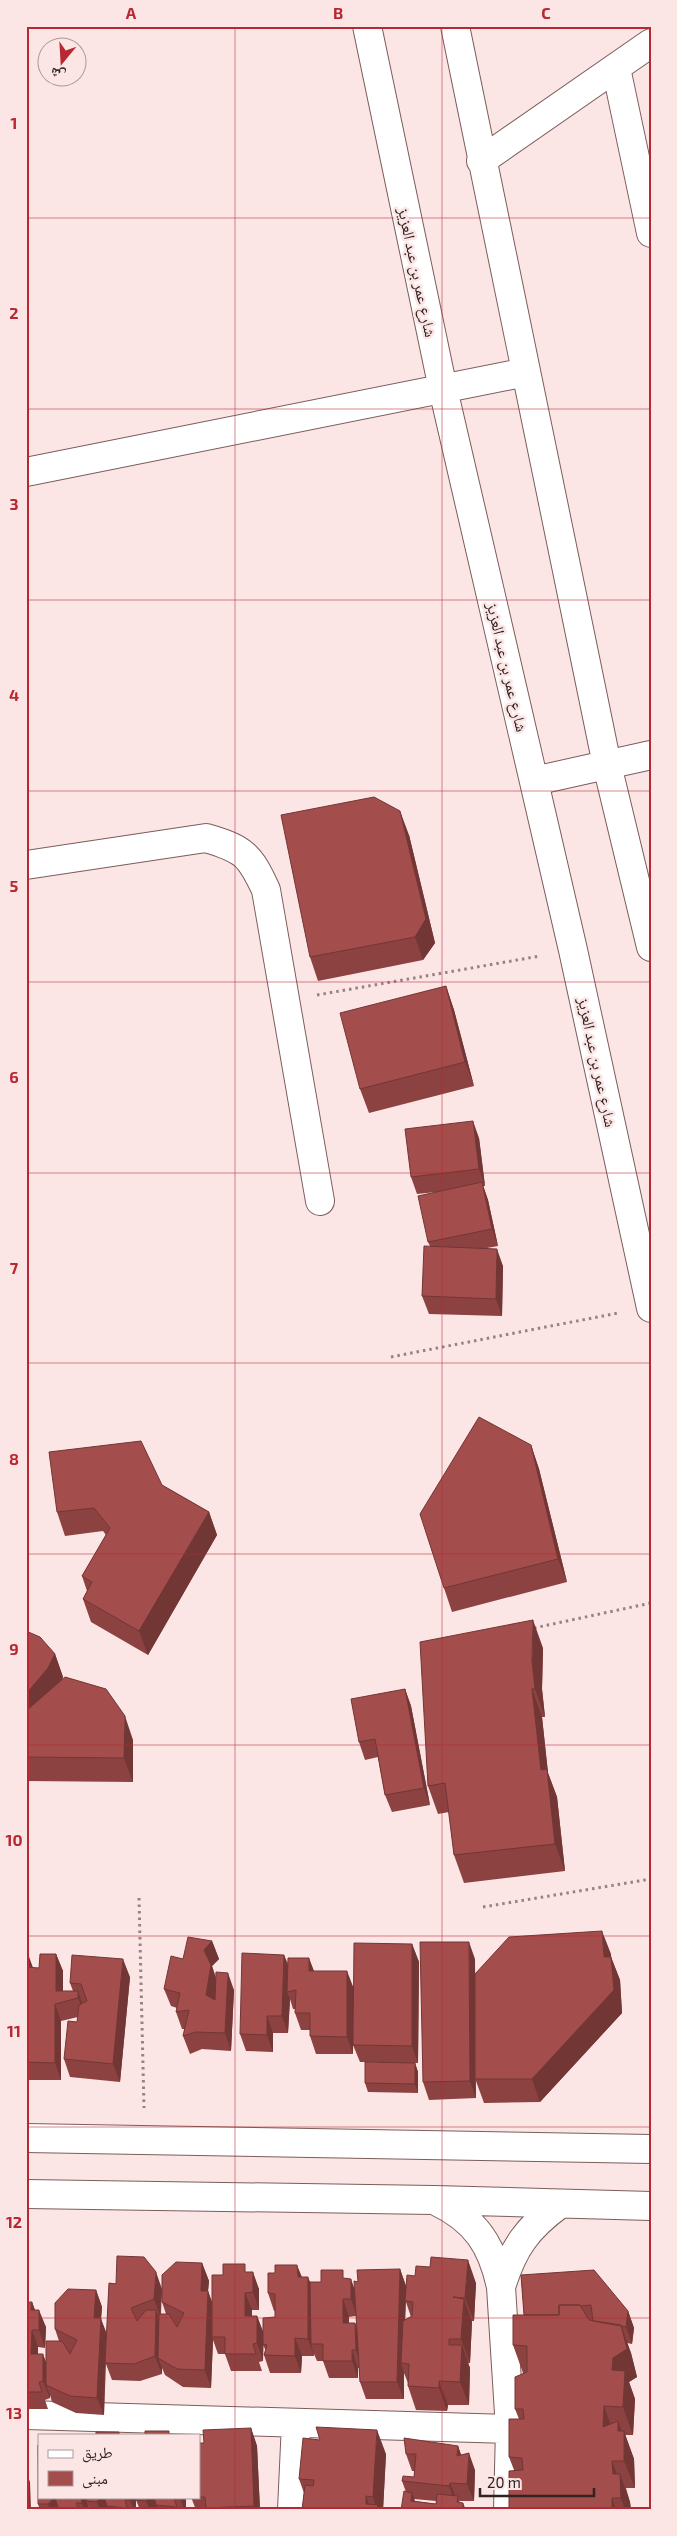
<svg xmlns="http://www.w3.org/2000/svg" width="677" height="2536" font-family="'Exo 2','Noto Naskh Arabic',sans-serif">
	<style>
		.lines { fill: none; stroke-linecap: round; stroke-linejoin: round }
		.minor-casing { stroke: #7b5d5b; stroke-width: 30 }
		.path { stroke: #948382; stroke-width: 3; stroke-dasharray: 2.5 4; stroke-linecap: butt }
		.minor { stroke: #fff; stroke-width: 28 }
		.wall { fill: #8c4241; fill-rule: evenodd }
		.shaded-wall { fill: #723635 }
		.building { fill: #a34d4c; stroke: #723635 }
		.grid { fill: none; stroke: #b82833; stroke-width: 1; stroke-opacity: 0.55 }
		.labels { text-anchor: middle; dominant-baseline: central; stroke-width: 5; stroke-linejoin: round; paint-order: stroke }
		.street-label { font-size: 16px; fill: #302322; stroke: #fbe6e5 }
		.neatline { fill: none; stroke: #b82833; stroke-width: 2 }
		.grid-label { font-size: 16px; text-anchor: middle; font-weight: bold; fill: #b82833 }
	</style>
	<rect width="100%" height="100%" fill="#fbe6e5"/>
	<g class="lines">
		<g class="minor-casing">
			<path id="minor" d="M367 26 443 389 573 950 651 1308
				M455 26 607 765 651 947
				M616 68 651 233
				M481 161 651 43
				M26 472 526 372
				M534 781 651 755
				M26 865 206 838C244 849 250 855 266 890L320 1201
				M26 2138 651 2149
				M26 2194 434 2200 651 2206
				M436 2201C476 2220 492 2245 501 2287L510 2429 508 2510
				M501 2287C513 2248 527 2228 560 2204
				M26 2415 510 2429
				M292 2510 296 2423"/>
		</g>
		<path class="path" d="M317 995 540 956
			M391 1357 618 1313
			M534 1628 651 1603
			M139 1898 144 2108
			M483 1907 651 1879"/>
		<use href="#minor" class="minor"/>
	</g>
	<path class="wall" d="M409 835 435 943 423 960 318 981 310 957Z
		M446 986 454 1010 474 1086 369 1113 360 1089Z
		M479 1138 485 1186H483L488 1200 498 1246 487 1248 503 1266 502 1316 429 1314 422 1296 430 1246 428 1242 436 1192 417 1194 411 1177Z
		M531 1445 539 1469 567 1582 452 1612 444 1588Z
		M162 1485 209 1512 217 1535 148 1655 91 1622 83 1599 87 1591 82 1576 106 1535 103 1531 65 1536 57 1512Z
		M26 1631 55 1654 63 1677 62 1680 133 1740V1782L26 1781Z
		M543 1648 542 1689 545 1717H542L548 1773 557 1797 565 1871 464 1883 454 1855 449 1812 438 1814 428 1786Z
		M405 1689 411 1706 430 1805 392 1812 385 1795 378 1757 365 1760 359 1742Z
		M212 1941 219 1959 212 1966 216 1978 234 1990 231 2051 202 2049 190 2054 183 2036 185 2029H182L176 2012 177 2008 171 2006 164 1989 183 1959Z
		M412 1944 419 1962 418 2063H415L418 2072V2093L368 2092 365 2083 379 2062H360L353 2045Z
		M26 1951 33 1968H39L56 1954 63 1971V1991H73L70 1983 130 1977 120 2082 70 2077 64 2059 77 2022 78 2017 61 2021V2080H26Z
		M611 1954V1957L620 1980 622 2013 540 2102 484 2103 476 2081V2098L429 2100 423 2082 475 1959V1973Z
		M284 1955 288 1964 314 1971H347L353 2054H316L310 2036V2030H301L295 2013V2009H293L290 1999 288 2033H273V2052L246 2051 240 2034Z
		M202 2263 209 2281 208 2291 212 2302 223 2275 248 2272 259 2289V2310H252V2316H257L263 2332 275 2317V2311H274L268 2293 302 2277 310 2282H321L346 2278 355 2290 358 2282 400 2269 406 2286 476 2283 474 2321H472L470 2363H468L470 2368 469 2405H448L447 2411 416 2410 408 2386V2383L404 2373V2399H366L360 2382 359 2368H358V2378H329L323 2361H317L314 2354V2356H302L301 2373H270L264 2355 266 2351 263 2345V2361L259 2362 262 2371H231L225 2354H218L213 2340 211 2388 183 2387 165 2375 162 2368V2374L140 2381 112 2380 106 2364 104 2415 76 2413 52 2402 50 2395V2398L45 2400 48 2409H26V2302H32L35 2310 46 2327 45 2348 38 2347V2354L46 2362 59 2341 55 2329 96 2290 102 2307 101 2319 107 2334 109 2283 162 2289ZM162 2290V2302L166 2314H161ZM406 2302 411 2317 405 2320ZM356 2316 357 2328 355 2323H349V2317Z
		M521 2275 628 2311 634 2328 632 2344 627 2343 631 2353 637 2377 629 2382 635 2399 633 2435H625L634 2459 635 2488H626L630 2502 631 2510H509L514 2470 509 2457 519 2419 515 2409 523 2373 513 2345 524 2315Z
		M251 2428 257 2446 260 2510H196L191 2497 204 2443Z
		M458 2446 461 2455 475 2470 474 2501H459L460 2502 401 2510 406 2492 402 2481 414 2477 415 2471H412L406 2454ZM414 2499 436 2501V2504L415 2501Z
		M386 2454 383 2510H302L304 2493 299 2479Z
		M136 2497V2510H89L88 2506V2510H40L38 2504Z
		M136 2497H186V2510H140L136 2500Z"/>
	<path class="shaded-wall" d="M400 811 409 835 435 943 423 960 415 937Z
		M446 986 454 1010 474 1086 465 1062Z
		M473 1121 479 1138 485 1186 479 1169Z
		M482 1182 488 1200 498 1246 492 1229Z
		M497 1249 503 1266 502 1316 496 1299Z
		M531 1445 539 1469 567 1582 558 1559Z
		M209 1512 217 1535 148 1655 139 1631Z
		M533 1620 543 1648 542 1689 545 1717 535 1689 532 1661Z
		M55 1654 63 1677 57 1691 26 1727V1694Z
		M405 1689 411 1706 430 1805 424 1788Z
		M532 1689 542 1717 548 1773 557 1797 565 1871 555 1844 541 1770Z
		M125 1716 133 1740V1782L124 1758Z
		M602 1931 611 1954 612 1980 604 1957Z
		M212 1941 219 1959 212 1966 217 1982 213 2012 206 1995 204 1950Z
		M469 1942 475 1959 476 2079H475L476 2098 470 2081Z
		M412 1944 419 1962 418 2063 412 2046Z
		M27 1951 33 1968 26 1967Z
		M56 1954 63 1971V2002L56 1991Z
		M284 1955 290 1972 287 1992 290 1999 288 2033 282 2016Z
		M611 1957 620 1980 622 2013 540 2102 532 2079Z
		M309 1958 316 1976 309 1971Z
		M123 1959 130 1977 120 2082 113 2064Z
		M347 1971 354 1989 353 2054 347 2037Z
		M228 1973 234 1990 231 2051 225 2033Z
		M78 1991 84 2009 85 2015 78 1998Z
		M55 2004 61 2021V2080L55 2063Z
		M267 2016 273 2033V2052L267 2035Z
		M415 2063 418 2072V2093L415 2084Z
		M468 2260 476 2283 474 2321 465 2298Z
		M202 2263 209 2281 208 2291 214 2308 212 2337 213 2340 211 2388 205 2370 201 2291Z
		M297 2265 304 2282 298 2277Z
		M400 2269 406 2286 404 2364 401 2363 404 2373V2399L397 2382Z
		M156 2272 162 2289 160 2316 154 2299Z
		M253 2272 259 2289V2310L253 2292Z
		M308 2277 315 2294 311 2344 314 2356 308 2339Z
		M351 2279 357 2296V2316L351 2299Z
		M96 2290 102 2307 101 2319 107 2336 105 2363 104 2415 97 2398 94 2318Z
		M245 2293 252 2310 251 2334 245 2316Z
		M343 2299 349 2317V2340L343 2323Z
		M464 2299 472 2322 470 2363 461 2339Z
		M32 2302 38 2319 31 2310Z
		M39 2310 46 2327 45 2348 39 2330Z
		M156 2310 162 2328 158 2358 162 2368V2374L155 2356Z
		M628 2311 634 2328 632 2344 626 2327Z
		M257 2316 264 2334 263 2361 257 2343Z
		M355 2323 362 2340V2367L356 2350Z
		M621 2325 631 2353 637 2377 629 2382 635 2399 633 2435 623 2407 612 2370 613 2358Z
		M32 2330 38 2347V2372L31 2354Z
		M295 2338 302 2356 301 2373 295 2356Z
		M462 2345 470 2368 469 2405 460 2382Z
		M352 2350 358 2368V2378L352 2361Z
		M43 2354 50 2372 46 2385 50 2395V2398L43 2381Z
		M439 2381 448 2405 447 2411 439 2388Z
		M604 2406 614 2434 603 2427Z
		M618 2421 624 2437V2431L634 2459 635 2488 624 2461 618 2431Z
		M251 2428 257 2446 260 2510H255L254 2506Z
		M377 2430 386 2454 383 2510H377L373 2497Z
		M458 2446 464 2463 457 2456Z
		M469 2453 475 2470 474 2501 467 2484Z
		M612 2461 620 2483V2474L630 2502 631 2510H625L613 2474Z
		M26 2471 30 2482 31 2510H26Z
		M450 2483 457 2501 456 2504 449 2486Z
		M412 2493 418 2510 411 2501Z
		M366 2496 371 2510 366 2504Z
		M54 2497H55L59 2510H50L48 2504Z
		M81 2497H88L86 2501 88 2506V2510H84L82 2503Z
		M100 2497H104L108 2510H100L97 2502Z
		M130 2497H136V2510H134L130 2500Z
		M149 2497H154L158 2510H150L146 2501Z
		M180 2497H186V2510H184Z
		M612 2498 616 2510H612Z
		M463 2503 466 2510H463Z"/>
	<path class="building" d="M374 797 400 811 426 919 415 937 310 957 281 815Z
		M446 986 465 1062 360 1089 340 1013Z
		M473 1121 479 1169 411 1177 405 1129Z
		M482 1182 492 1229 428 1242 418 1196Z
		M424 1246 497 1249 496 1299 422 1296Z
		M479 1417 531 1445 558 1559 444 1588 420 1514Z
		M141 1441 162 1485 209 1512 139 1631 83 1599 92 1582 82 1576 110 1528 94 1508 57 1512 49 1452Z
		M533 1620 532 1661 535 1689H532L541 1770 547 1769 555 1844 454 1855 445 1783 428 1786 420 1642Z
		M26 1631 40 1637 55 1654 48 1668 26 1694Z
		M65 1677 106 1689 125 1716 124 1758 26 1757V1711Z
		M405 1689 424 1788 385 1795 375 1739 359 1742 351 1699Z
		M602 1931 604 1957H611L614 1990 532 2079H475V1974L509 1937Z
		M188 1937 212 1941 204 1950 211 1965 206 1995 215 2000 216 1972 228 1973 225 2033 196 2032 183 2036 189 2010 176 2012 180 1993 164 1989 171 1956 183 1959Z
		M420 1942H469L470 2081 423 2082Z
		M354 1943 412 1944V2046L353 2045Z
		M26 1951V1967L39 1968 40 1954H56V1991H78V1998L55 2004V2063L26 2062Z
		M242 1953 284 1955 282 2016H267V2035L240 2034Z
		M72 1955 123 1959 113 2064 64 2059 68 2021 77 2022 79 2005 87 2001 81 1984 70 1983Z
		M288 1958H309V1971H347V2037L310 2036V2013H295L296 1990 287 1992Z
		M365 2062 415 2063V2084L365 2083Z
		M117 2256 144 2257 156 2272 154 2299 131 2308 137 2321 146 2310H156L155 2356 134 2364 105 2363 109 2283 116 2284Z
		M431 2257 468 2260 465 2298 453 2297 464 2299 461 2339H449V2345H462L460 2382 439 2381V2388L408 2386 409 2364 401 2363 403 2321 412 2316 413 2302 405 2301 407 2275 415 2276 416 2266 430 2267Z
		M176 2262 202 2263 201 2291H208L205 2370 177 2369 158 2358 159 2314H169L177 2327 184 2313 162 2302V2275Z
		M223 2264H245V2272H253V2292L245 2293V2316H257V2343L253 2344 256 2354H225V2337H212V2275H223Z
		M275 2265H297L298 2277H308V2339L295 2338V2356L264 2355 267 2345 263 2344V2318L275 2317V2294L268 2293V2273H275Z
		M400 2269 397 2382H360L354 2281 358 2282 357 2270Z
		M321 2270H343V2278L351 2279V2299H343V2323H355L356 2350H352V2361H323V2344H311L310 2282H321Z
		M594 2270 628 2311 626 2327 593 2321 591 2305 581 2306 580 2305H559V2315H524L521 2275Z
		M68 2289 96 2290 94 2318H101L97 2398 70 2396 46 2385V2341H62L70 2354 77 2340 55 2329V2303Z
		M26 2302H32L31 2310H39V2330H32L31 2354H43V2381L39 2382 42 2392H26Z
		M559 2305H580L589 2320 621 2325 627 2349 613 2358 612 2370 625 2371 623 2407 604 2406 603 2427 618 2421V2431H624V2461H612L613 2474H620L621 2498H612V2510H509V2471L523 2470 522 2458 509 2457V2419H524L523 2409H515V2377L527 2372V2346L513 2345V2315H559Z
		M316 2427 377 2430 373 2497 366 2496V2504L378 2505 377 2510H302L305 2485 313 2486 314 2480 299 2479 303 2438 320 2440Z
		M251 2428 254 2506 206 2508 205 2497H191H199V2443H204L203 2430Z
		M145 2431H169V2435H145Z
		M96 2432H119V2435H96Z
		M404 2438 458 2446 457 2456 469 2453 467 2484 450 2483 449 2486 402 2481 403 2476 414 2477 416 2454H406Z
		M38 2445 39 2497H54L48 2504H38Z
		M404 2491 412 2493 411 2501 436 2504 437 2494 458 2496 457 2502 463 2503V2510H401Z
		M55 2497H81L82 2503H76L79 2510 58 2508Z
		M86 2497H100L97 2502 86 2501Z
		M104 2497H130V2500H125L127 2508 107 2506Z
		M136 2497H149L146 2501 136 2500Z
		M154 2497H180V2499H174L177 2507 156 2505Z"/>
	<path class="grid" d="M235 26V2510M442 26V2510M26 218H651M26 409H651M26 600H651M26 791H651M26 982H651M26 1173H651M26 1363H651M26 1554H651M26 1745H651M26 1936H651M26 2127H651M26 2318H651"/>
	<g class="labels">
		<g class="street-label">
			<text transform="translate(418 272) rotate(78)">شارع عمر بن عبد العزيز</text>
			<text transform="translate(508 667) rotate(77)">شارع عمر بن عبد العزيز</text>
			<text transform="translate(598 1062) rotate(78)">شارع عمر بن عبد العزيز</text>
		</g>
	</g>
	<rect width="677" height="2536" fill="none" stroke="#fbe6e5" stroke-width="55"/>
	<rect x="38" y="2434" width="162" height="65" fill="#fbe6e5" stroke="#aa9897"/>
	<rect x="48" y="2450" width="25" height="8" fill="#ffffff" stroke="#aa9897"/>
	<text x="82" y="2458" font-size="15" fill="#302322">طريق</text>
	<rect x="48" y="2471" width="25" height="15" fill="#a34d4c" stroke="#aa9897"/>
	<text x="82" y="2484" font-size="15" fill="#302322">مبنى</text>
	<g transform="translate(62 62) rotate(198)"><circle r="24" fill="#fbe6e5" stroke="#aa9897"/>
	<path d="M0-4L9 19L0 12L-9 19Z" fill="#b82833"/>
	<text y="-8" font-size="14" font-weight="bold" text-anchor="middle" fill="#302322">ش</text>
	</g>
	<path d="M480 2488v8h114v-8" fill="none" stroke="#302322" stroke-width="2.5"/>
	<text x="487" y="2488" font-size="15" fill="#302322" stroke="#fbe6e5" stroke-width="4" paint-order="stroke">20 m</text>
	<rect x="28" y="28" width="622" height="2480" class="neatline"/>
	<g class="grid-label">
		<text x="131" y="19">A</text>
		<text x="338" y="19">B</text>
		<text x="546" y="19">C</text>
		<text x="14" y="129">1</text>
		<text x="14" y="319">2</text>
		<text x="14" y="510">3</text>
		<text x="14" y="701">4</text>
		<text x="14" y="892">5</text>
		<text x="14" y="1083">6</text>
		<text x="14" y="1274">7</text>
		<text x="14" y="1465">8</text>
		<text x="14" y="1655">9</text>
		<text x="14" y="1846">10</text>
		<text x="14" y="2037">11</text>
		<text x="14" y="2228">12</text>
		<text x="14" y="2419">13</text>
	</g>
</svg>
